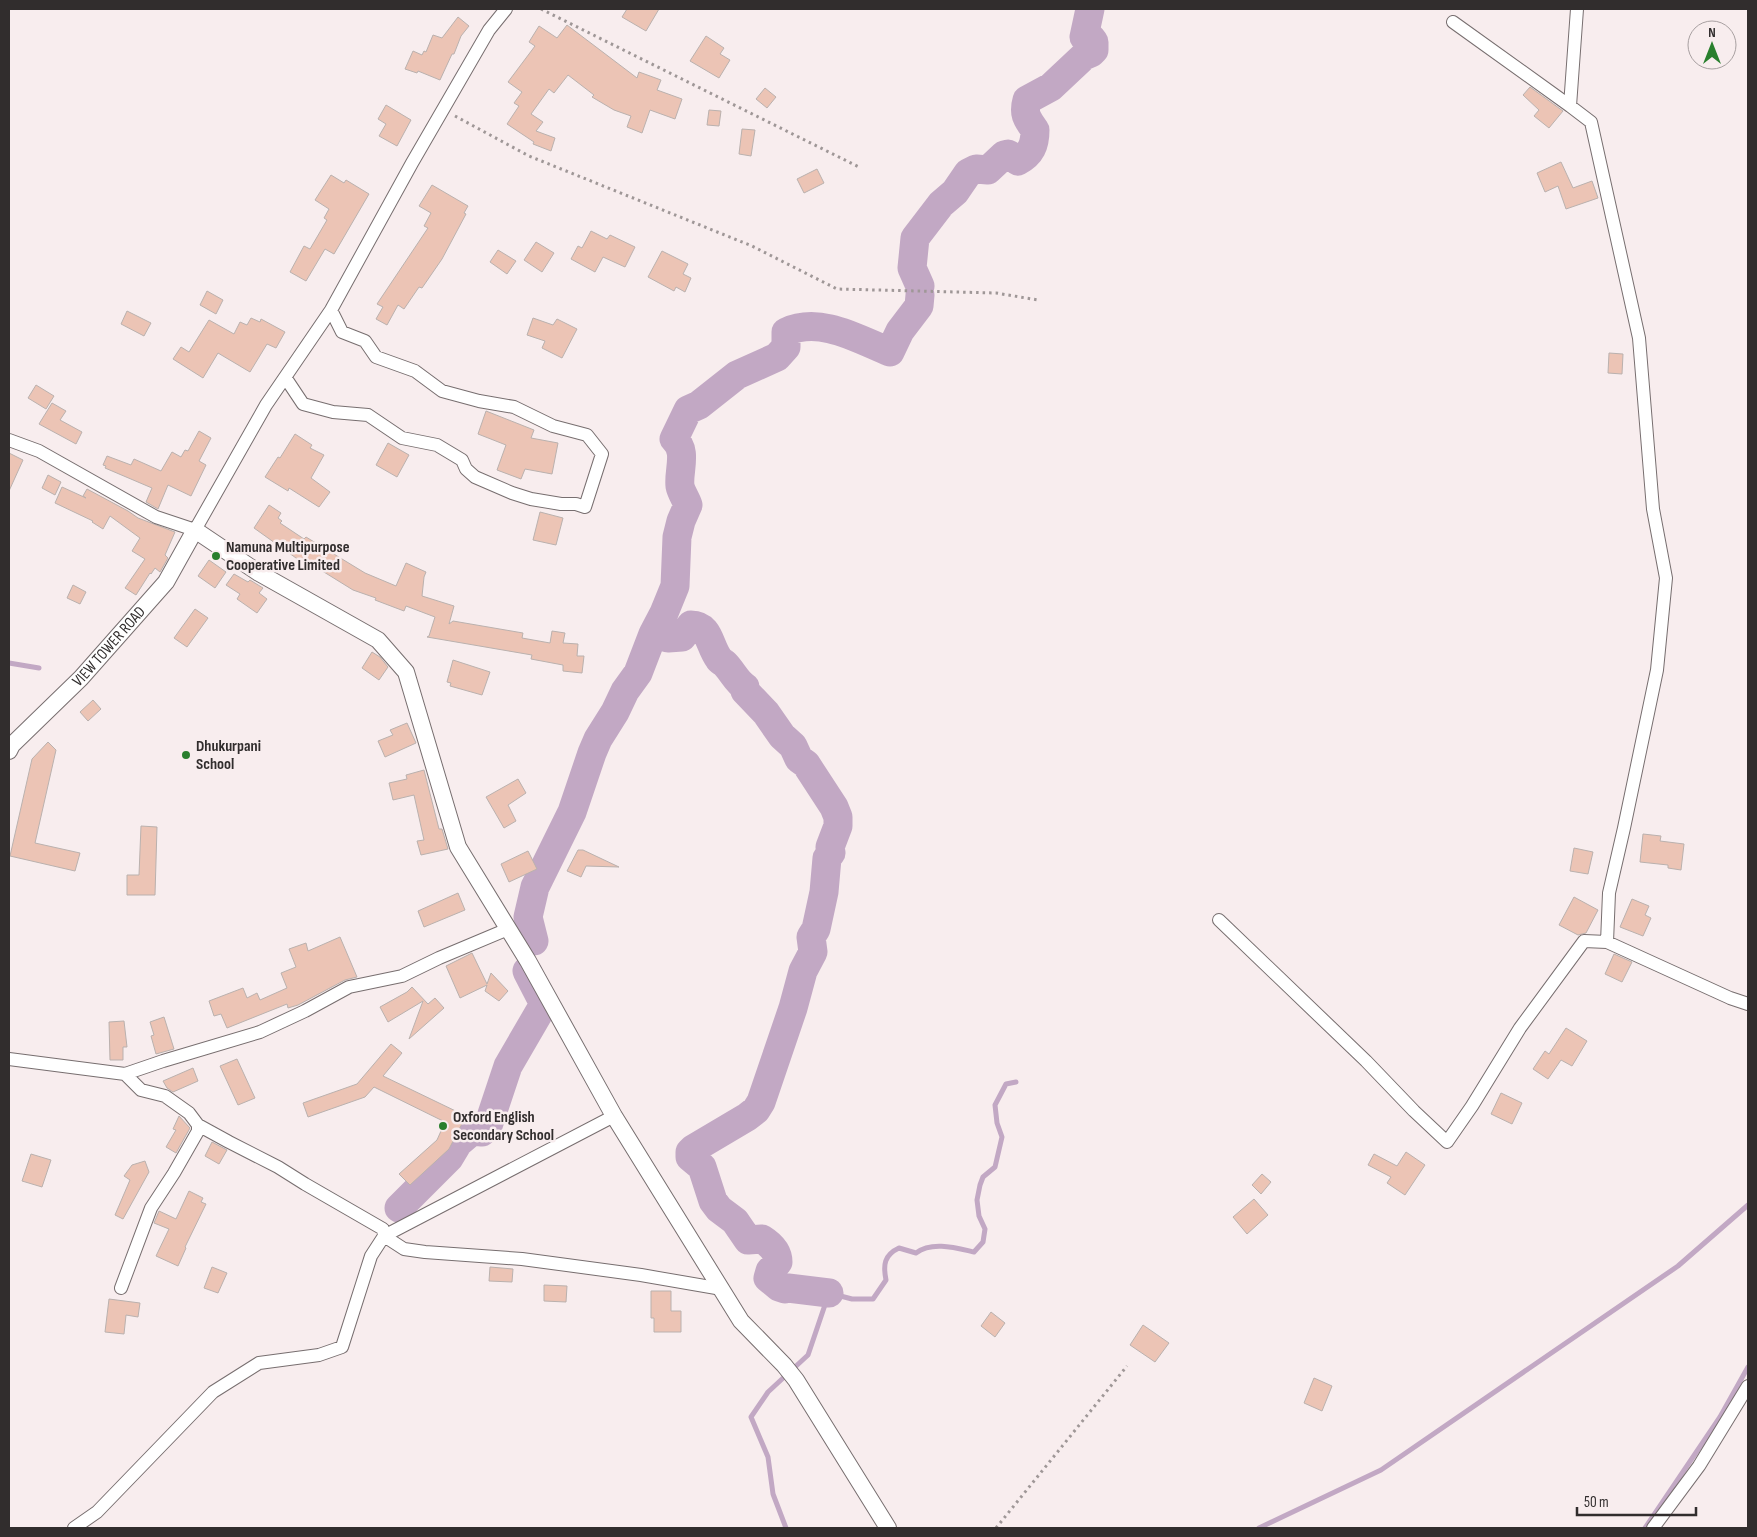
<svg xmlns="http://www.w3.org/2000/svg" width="1757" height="1537" font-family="'Sofia Sans Condensed',sans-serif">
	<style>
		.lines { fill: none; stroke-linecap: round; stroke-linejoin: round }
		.stream { stroke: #c2a8c4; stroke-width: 5 }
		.river { stroke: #c2a8c4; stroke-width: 29 }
		.building { fill: #ecc4b5; stroke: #bab1ae }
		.minor-casing { stroke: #776e6f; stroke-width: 14 }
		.tertiary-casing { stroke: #776e6f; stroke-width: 18 }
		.path { stroke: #9f9797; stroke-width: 3; stroke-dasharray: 2.5 4; stroke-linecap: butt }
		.minor { stroke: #fff; stroke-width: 12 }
		.tertiary { stroke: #fff; stroke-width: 16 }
		.poi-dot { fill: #297f2d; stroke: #f8edee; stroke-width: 2 }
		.labels { text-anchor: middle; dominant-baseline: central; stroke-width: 5; stroke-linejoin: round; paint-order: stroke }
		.poi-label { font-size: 16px; font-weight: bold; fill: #312d2d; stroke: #f8edee; text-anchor: start }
		.street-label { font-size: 16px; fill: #312d2d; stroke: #f8edee }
	</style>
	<rect width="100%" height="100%" fill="#f8edee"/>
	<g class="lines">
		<path class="stream" d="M9 663 39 668
			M786 1528 773 1494 768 1457 751 1417 768 1392 808 1355 829 1293 852 1299H873L886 1280C883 1265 884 1255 899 1248L916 1253C932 1241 956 1248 974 1252L983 1242 985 1229 979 1216 977 1200 980 1185 983 1177 995 1167 1002 1137 997 1123 995 1105 1006 1084 1016 1082
			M1259 1528 1381 1470 1678 1266 1748 1205
			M1645 1528 1720 1417 1748 1367"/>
		<path class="river" d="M920 286 912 268 915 238 941 204 955 192 968 173 976 169 988 170 1004 155 1008 154 1018 161C1031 154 1035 145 1035 130 1027 119 1023 114 1027 100L1051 87 1084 56 1091 53 1094 50V42L1091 38 1084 37 1090 9
			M653 634 664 613 675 586 677 537 681 521 688 505C686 499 681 492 680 486 678 471 688 451 674 439L688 410 699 405 737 375 777 357 786 347V332C820 316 858 339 890 352L900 331 919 306 920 295
			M534 941 528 917 535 887 572 812 592 753 598 739 615 712 625 691 638 673 653 634 668 638 682 637 691 625C710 625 709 646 719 659 720 661 723 662 725 664 732 671 737 682 745 687V691L766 713 782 736 793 746 799 759 806 764 834 807 838 817V826L830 847 831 853 827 858 824 892 816 929 811 937 813 952 803 971 793 1008 761 1102 756 1110 747 1117 693 1149 690 1152V1157L702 1167 713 1201 719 1209 735 1221 748 1240 762 1239C770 1244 778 1252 778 1262L770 1271 768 1278 779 1287 785 1289 788 1288 829 1293
			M399 1208 449 1158 458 1143 472 1131 482 1132 488 1126 508 1066 544 1004 527 971"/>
	</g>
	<path class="building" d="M627 9H659L646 31 622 17Z
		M458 17 469 26 461 36 454 54H452L440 80 418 71 417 73 405 69 413 51 422 55 424 51 426 52 433 35 442 38Z
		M567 25 637 78 639 72 661 80 657 90 682 99 675 119 650 110 642 133 627 127 631 116 614 110 592 97 594 95 568 75 554 93 549 89 531 114 543 122 536 131 555 138 551 151 533 144 534 142 507 124 519 106 514 103 522 92 508 82 535 46 529 42 539 26 557 38Z
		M706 36 724 48 720 54 730 60 719 78 690 61Z
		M1530 87 1563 111 1549 128 1534 116 1539 110 1523 95Z
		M765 88 776 97 767 108 756 99Z
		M386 105 411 120 397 146 379 136 386 124 378 119Z
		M709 110 721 111 719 126 707 125Z
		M742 129 755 130 751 156 739 154Z
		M1561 162 1573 188 1592 181 1598 198 1566 209 1558 186 1545 192 1537 173Z
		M817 169 824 183 804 193 797 179Z
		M331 175 344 183 346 180 369 194 334 254 325 249 306 281 290 272 304 246 310 249 327 220 324 218 329 209 315 200Z
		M432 185 468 206 464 213 466 214 442 259 422 288 419 287 404 309 398 305 387 325 376 319 383 307 377 304 428 228 424 226 431 213 419 206Z
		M591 231 607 239 610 235 635 247 625 267 603 257 595 272 571 259 578 246 582 248Z
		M536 242 554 253 542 272 524 260Z
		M498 250 516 261 507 274 490 262Z
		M662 251 688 264 683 274 691 278 685 292 676 287 674 291 648 277Z
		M207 291 223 300 216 314 200 305Z
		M127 311 151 323 144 336 121 324Z
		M251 318 260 322 261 319 285 332 276 348 267 344 250 372 218 353 203 378 173 359 181 347 189 352 209 320 234 334 240 322 247 325Z
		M533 318 553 325 557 319 577 329 562 358 542 348 545 341 527 335Z
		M1609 353 1623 354 1622 374 1608 373Z
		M36 385 54 396 46 409 28 398Z
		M52 403 66 411 60 420 82 432 76 444 39 424Z
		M486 411 534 430 531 438 558 443 552 474 525 469 521 479 497 470 506 445 478 434Z
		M199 431 211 438 199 461 206 465 191 496 168 485 158 509 146 502 152 488 105 468 106 466 103 465 107 456 131 465 134 459 161 471 172 452 181 457 185 450 188 451Z
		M295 434 312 445 310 448 324 455 311 478 330 492 319 507 289 488 288 491 265 477 278 457 280 458Z
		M388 443 409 455 397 477 376 465Z
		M9 453 23 460 9 491Z
		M48 475 61 482 55 495 42 488Z
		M62 487 86 498 83 496 87 489 128 511 138 518 175 532 165 555 168 558 160 572 155 568 151 574 150 573 136 595 125 588 145 559 132 551 140 538 110 516 103 529 92 522 93 521 55 503Z
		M269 505 281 513 278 518 282 521 280 523 304 539 306 537 365 573 396 586 406 563 426 572 424 577 422 596 454 606 449 624 453 621 523 633 522 638 550 643 552 631 565 633 563 643 578 644 577 656H584L582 673 563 671V665L531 659 532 655 427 637 429 636 435 617 406 606 404 611 375 600 376 598 353 590 311 564 310 568 254 528Z
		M540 512 563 518 556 545 533 540Z
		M209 560 226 572 215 588 198 576Z
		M234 574 248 582 250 580 263 588 259 593 267 599 257 613 237 599 240 594 226 585Z
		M73 585 86 592 80 604 67 598Z
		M195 609 208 618 187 647 174 638Z
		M372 652 380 657 388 667 379 680 362 668Z
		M453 660 490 672 482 695 450 686 451 683 447 682Z
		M93 700 101 709 88 721 80 712Z
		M407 723 416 743 385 757 378 741 393 735 390 730Z
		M48 742 56 750 35 843 80 853 75 871 10 856 32 759Z
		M424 770 439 829H442L448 849 421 855 417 841 424 840 414 795 393 800 389 783 407 779 406 775Z
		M518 779 526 793 508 805 516 821 504 828 486 797Z
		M141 826 157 827 155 895H127V875H139Z
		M1643 834 1661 836 1660 841 1684 844 1681 870 1668 868V865L1640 862Z
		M1574 848 1593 852 1588 874 1570 871Z
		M578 850H583L619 867 586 866 581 877 567 871Z
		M528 851 537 869 509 882 501 864Z
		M458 893 465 910 424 927 418 911Z
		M1574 897 1598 910 1586 933 1578 935 1559 925Z
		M1632 899 1649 906 1645 915 1651 918 1643 936 1620 927Z
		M340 937 357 977 345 980 298 1005 288 1008 287 1004 227 1028 221 1014 214 1016 209 1001 243 988 247 998 257 993 260 1000 287 988 281 973 296 967 289 949 306 943 308 951Z
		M472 953 487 984 491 973 508 991 499 1001 485 991 487 985 460 998 446 966Z
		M1614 954 1632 962 1622 982 1605 974Z
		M412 987 428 1004 435 998 444 1008 409 1039 423 1001 388 1022 380 1007 407 992Z
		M164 1017 174 1049 156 1054 151 1036 154 1035 150 1022Z
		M124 1021 127 1047H123V1060H110L109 1022Z
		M1566 1028 1587 1041 1572 1066 1561 1060 1548 1079 1533 1069 1545 1051 1549 1054Z
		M391 1044 402 1053 383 1076 466 1116 449 1149 410 1185 399 1174 437 1140 445 1122 374 1087 365 1097 308 1117 303 1103 357 1084Z
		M237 1059 255 1098 238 1105 220 1066Z
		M193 1068 198 1081 173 1092 167 1088 163 1081Z
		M1501 1093 1522 1103 1512 1124 1491 1114Z
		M179 1116 190 1128 176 1153 166 1147 176 1130 173 1129Z
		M212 1142 227 1150 219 1164 205 1156Z
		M1406 1152 1425 1165 1405 1195 1387 1183 1391 1177 1368 1165 1374 1154 1397 1166Z
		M31 1154 51 1160 42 1187 22 1181Z
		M145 1161 149 1172 123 1219 115 1215 130 1180 124 1176 132 1165Z
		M1262 1174 1271 1182 1261 1194 1252 1185Z
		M189 1191 203 1198 201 1202 206 1204 185 1247 186 1248 178 1266 156 1256 169 1229 154 1223 159 1211 176 1219Z
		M1254 1199 1268 1215 1247 1234 1233 1217Z
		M212 1267 227 1273 218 1293 204 1288Z
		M490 1267 513 1269 512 1282 489 1281Z
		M544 1285 567 1286 566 1302 544 1301Z
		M651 1291H671V1311H681V1332H654V1318H651Z
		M109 1299 140 1303 138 1317 126 1315 124 1334 105 1332Z
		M991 1312 1005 1323 995 1337 981 1326Z
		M1143 1325 1169 1343 1155 1362 1130 1345Z
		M1314 1378 1332 1386 1322 1411 1304 1403Z"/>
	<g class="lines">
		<g class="minor-casing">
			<path id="minor" d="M1577 9 1570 106 1591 122 1639 338 1653 509 1666 578 1657 670 1624 828 1609 893 1607 942 1730 998 1748 1004
				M1453 22 1570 106
				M285 377 303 404 333 412 368 415 402 438 437 445 462 460 466 469 475 477 512 493 531 499 561 504H576L585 507 602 454 587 435 553 426 514 407 479 401 442 391 415 371 376 357 365 341 342 332 331 310
				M9 440 39 451 156 517 195 530 266 405 331 310 412 163 489 30 506 9
				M1219 920 1366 1061 1414 1111 1447 1142 1472 1106 1520 1028 1584 941 1607 942
				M9 1059 125 1074 141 1090 165 1096 189 1113 198 1125
				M125 1074 163 1061 260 1032 305 1011 349 987 402 976 439 958 508 929
				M121 1288 151 1208 174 1173 198 1131V1125L229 1142 278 1167 305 1184 383 1229 384 1236 614 1116
				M74 1528 97 1512 213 1392 259 1363 319 1355 342 1347 371 1256 384 1236 404 1249 425 1252 522 1259 641 1275 722 1289
				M1653 1528 1699 1466 1748 1386"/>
		</g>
		<g class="tertiary-casing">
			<g id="tertiary">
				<path id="s1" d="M9 751 12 745 81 678 166 582 195 530 259 573 378 640 406 672 458 847 528 961 614 1116 741 1321 784 1365 796 1380 888 1528"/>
			</g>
		</g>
		<path class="path" d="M541 9 861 168
			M455 116 529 156 752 246 837 289 996 293 1038 300
			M996 1528 1127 1366"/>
		<use href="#minor" class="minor"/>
		<use href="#tertiary" class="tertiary"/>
	</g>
	<g class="poi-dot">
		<circle cx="216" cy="556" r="5"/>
		<circle cx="186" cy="755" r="5"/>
		<circle cx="443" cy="1126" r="5"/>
	</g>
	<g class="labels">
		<g class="poi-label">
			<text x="226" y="547">Namuna Multipurpose<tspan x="226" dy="18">Cooperative Limited</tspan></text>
			<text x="196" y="746">Dhukurpani<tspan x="196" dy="18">School</tspan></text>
			<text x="453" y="1117">Oxford English<tspan x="453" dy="18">Secondary School</tspan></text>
		</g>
		<g class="street-label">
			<text stroke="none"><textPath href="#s1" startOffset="145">VIEW TOWER ROAD</textPath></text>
		</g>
	</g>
	<rect width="1757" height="1537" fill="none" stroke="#312d2d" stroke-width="20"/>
	<g transform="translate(1712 45)"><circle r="24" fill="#f8edee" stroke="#a8a0a1"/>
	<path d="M0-4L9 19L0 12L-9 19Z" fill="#297f2d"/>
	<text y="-8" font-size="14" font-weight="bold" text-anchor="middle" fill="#312d2d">N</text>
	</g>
	<path d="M1577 1507v8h119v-8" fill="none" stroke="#312d2d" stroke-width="2.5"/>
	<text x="1584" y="1507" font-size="15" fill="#312d2d" stroke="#f8edee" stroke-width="4" paint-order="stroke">50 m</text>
</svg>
